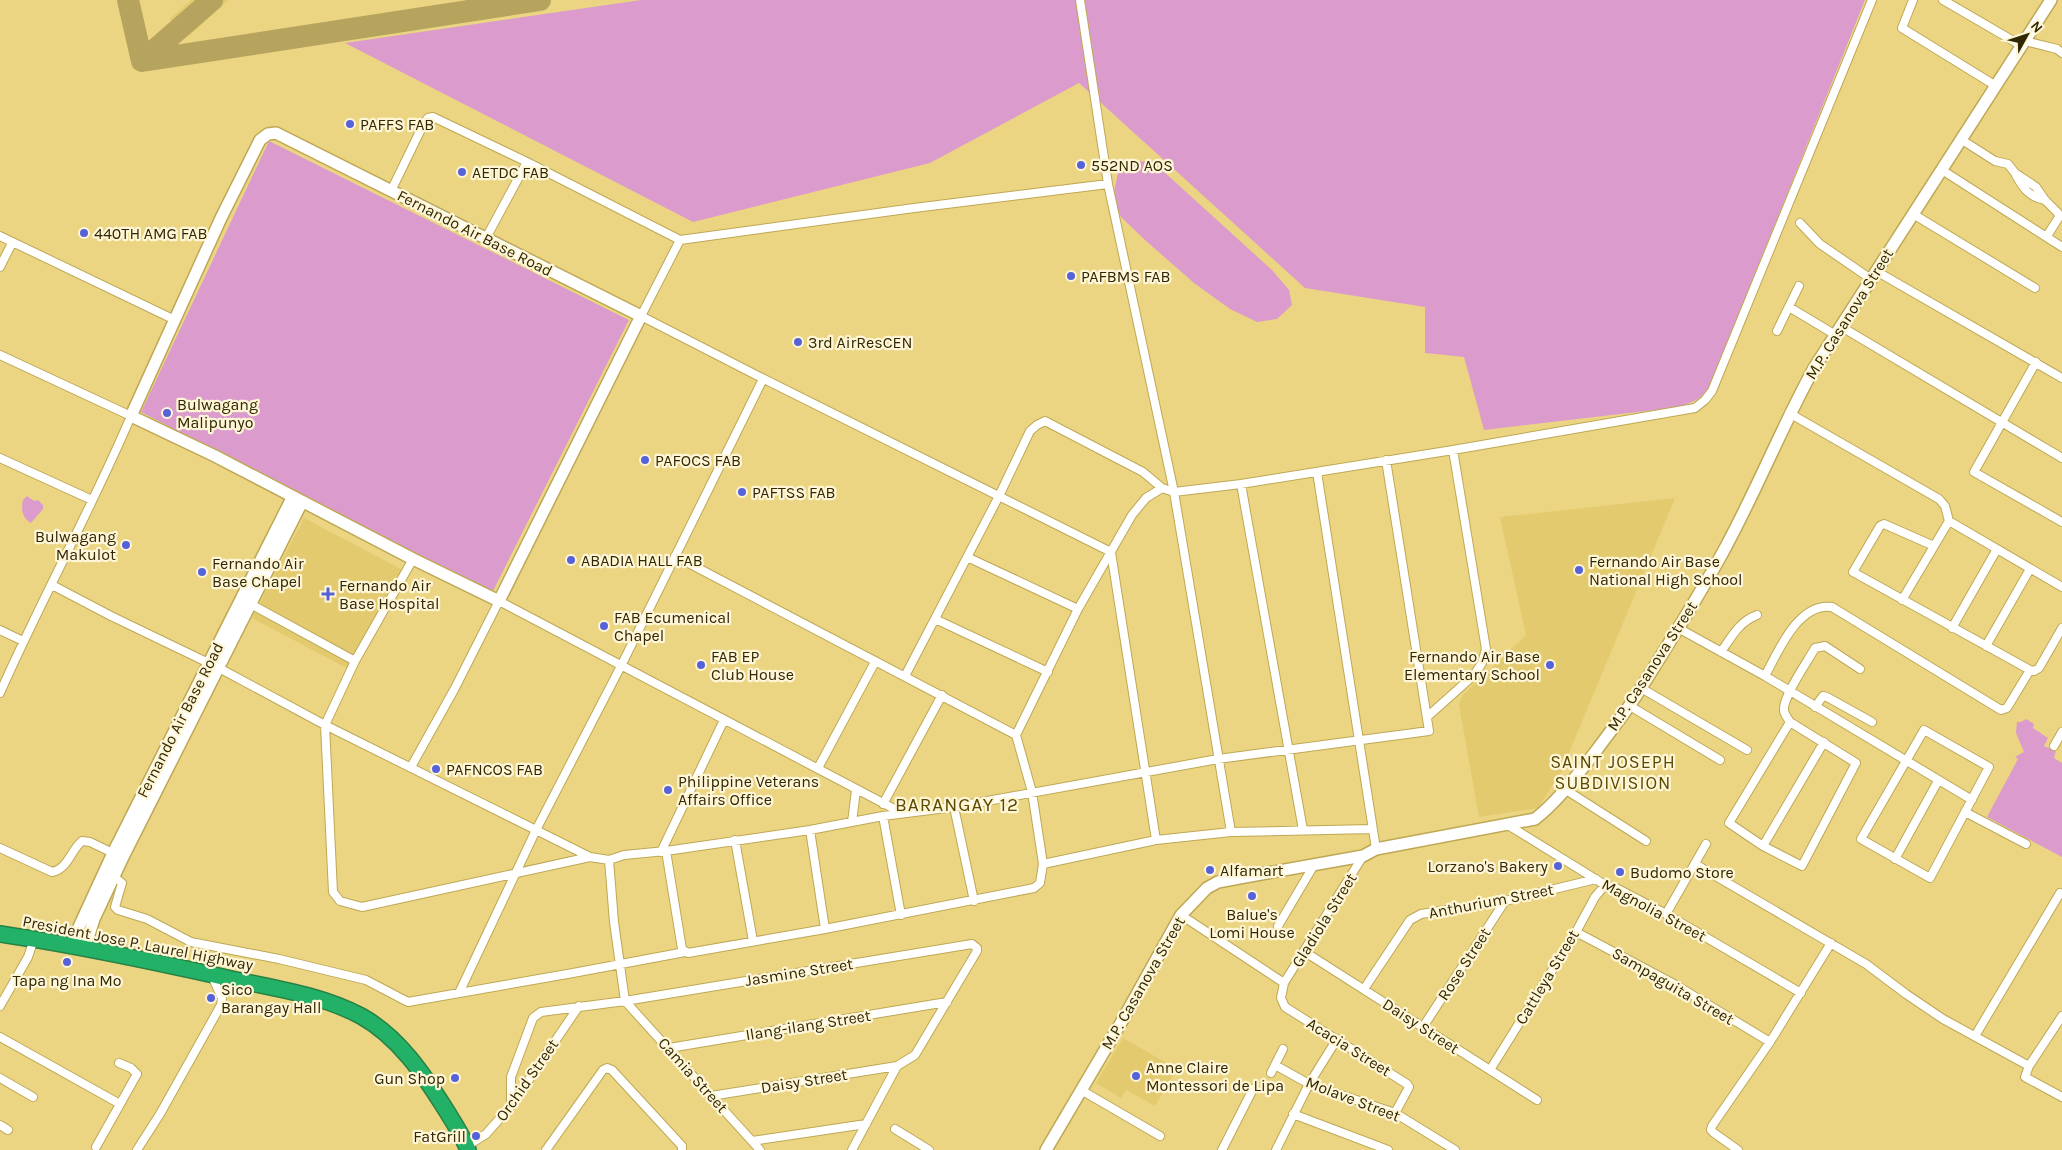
<svg xmlns="http://www.w3.org/2000/svg" width="2062" height="1150" font-family="Karla,sans-serif">
	<style>
		.built { fill: #e3ca6e }
		.green { fill: #db9ccd }
		.lines { fill: none; stroke-linecap: round; stroke-linejoin: round }
		.taxiway { stroke: #b6a45e; stroke-width: 22 }
		.street-casing { stroke: #bea855; stroke-width: 10 }
		.secondary-casing { stroke: #bea855; stroke-width: 14 }
		.highway-casing { stroke: #288145; stroke-width: 18 }
		.street { stroke: #fff; stroke-width: 8 }
		.secondary { stroke: #fff; stroke-width: 11 }
		.highway { stroke: #23b168; stroke-width: 15 }
		.poi-dot { fill: #5662d9; stroke: #fff6d7; stroke-width: 2 }
		.labels { text-anchor: middle; dominant-baseline: central; stroke-width: 4.5; stroke-linejoin: round; paint-order: stroke }
		.poi-label { font-size: 16px; fill: #302703; stroke: #fff6d7; text-anchor: start }
		.street-label { font-size: 16px; fill: #302703; stroke: #fff6d7 }
		.neighbourhood-label { font-size: 18px; letter-spacing: 1px; fill: #5a4a00; stroke: #fff6d7 }
		.quarter-label { font-size: 19px; letter-spacing: 1px; fill: #5a4a00; stroke: #fff6d7 }
	</style>
	<rect width="100%" height="100%" fill="#ebd582"/>
	<path class="built" d="M191 0H229L189 36 170 19Z
		M1675 498 1561 772 1538 808 1479 817 1459 705 1463 695 1526 635 1500 517Z
		M304 518 403 570 350 670 252 618Z
		M1123 1038 1177 1069 1155 1106 1126 1090 1121 1098 1096 1083Z"/>
	<path class="green" d="M641 0H1865L1710 386 1700 398 1681 407 1484 430 1464 357 1425 353V307L1305 288 1079 83 930 163 693 222 345 43Z
		M269 141 629 320 492 593 141 412Z
		M1152 161 1272 270 1289 290 1292 305 1277 319 1257 322 1230 309 1194 283 1145 240 1121 217 1113 197 1118 173 1130 162Z
		M27 496 34 501 38 500 43 505V509L31 523C22 518 21 509 23 500Z
		M2026 719 2034 724 2033 728 2048 738 2044 746 2056 751 2054 758 2062 763V857L1987 817 2018 759 2015 757 2024 752 2016 733 2017 722H2021Z"/>
	<g class="lines">
		<path class="taxiway" d="M128 0 142 61 212 0
			M142 61 540 0"/>
		<g class="street-casing">
			<path id="street" d="M1080 0 1108 184 1174 492 1231 832
				M1913 0 1902 28 1996 86
				M1943 0 2022 46
				M2025 41 2057 49 2062 53
				M1962 140 1995 161 2008 164 2015 173 2036 187 2045 200 2058 213 2059 217 2047 236
				M1942 170 2062 247
				M2016 175C2023 188 2029 197 2045 200
				M391 191 424 123 428 118 433 117 527 162 680 240 914 208 1108 184
				M1913 214 2035 288
				M1800 223 1820 244 1871 279
				M0 236 175 320
				M486 238 527 162
				M680 240 641 316 760 377 1111 552 1156 840
				M0 267 12 243
				M1876 271 2062 378
				M1789 307 1834 334
				M1840 326 2062 458
				M1777 331 1799 286
				M0 355 131 416C91 510 41 600 0 693
				M2036 362 1974 472 2062 522
				M1789 413 1939 499 1945 506 1949 521 2062 587
				M0 458 92 500
				M1317 472 1376 849
				M1241 484 1303 830
				M1934 546 1884 524 1880 526 1853 572 2030 670 2034 671 2039 668 2062 628
				M967 557 1078 609
				M413 559 355 661 325 725 333 892 340 901 362 907 590 857
				M52 585 111 616 219 668 325 725 536 830 590 857 609 860 624 855 666 851 810 830 883 816 954 807 1218 759 1429 731 1386 460
				M1902 600 1949 521
				M247 602 355 661
				M935 619 1048 672
				M1678 628 1765 676 1972 800
				M1952 628 1997 549
				M0 630 23 641
				M1986 646 2030 569
				M1721 652C1732 636 1739 622 1757 615
				M905 676 999 496 1030 431 1037 425 1045 421 1143 472 1162 488
				M1765 676C1778 652 1798 602 1832 607L2001 710 2007 708 2030 670
				M1641 688 1747 750
				M1630 706 1720 760
				M1815 707 1823 696 1827 697 1872 722
				M1427 717 1474 675 1482 663 1486 649 1453 450
				M1790 722 1729 823 1763 846 1802 866 1856 763 1790 722C1788 719 1785 715 1784 711 1782 697 1808 661 1815 648L1825 646 1860 669
				M1924 730 1989 767 1930 878 1861 839Z
				M1016 735 1078 609 1132 515 1146 498 1162 488 1174 492 1241 484 1453 450 1695 408 1705 400 1712 391 1872 0
				M2054 746 2062 732
				M411 767 455 688 499 601 902 813
				M818 768 875 662
				M1566 790 1646 841
				M883 804 942 695
				M954 807 974 901
				M1965 812 2026 844
				M883 816 901 915
				M852 822 856 790
				M1508 825 1605 885 1616 888 1666 914 1801 993
				M810 830 825 929
				M735 840 753 941
				M1763 846 1824 742
				M0 848 52 872C68 869 70 851 82 841L90 842 117 855
				M666 851 682 949 688 953 825 929 1034 888 1040 883 1043 864 1032 792 1016 735 675 556
				M661 852 724 720
				M1363 856 1284 983 1281 998 1285 1007 1407 1084 1409 1087 1407 1091 1395 1113
				M1895 859 1938 781
				M609 860 614 922 625 1001
				M1043 864 1156 840 1231 832 1372 829
				M1695 864 1866 964 1906 994 1943 1019 2029 1066
				M112 875 122 883 115 907 118 910 147 919 191 942 279 959 366 980 408 1002 573 973 685 952
				M1666 914 1706 844
				M1181 915 1284 983
				M1278 926 1314 865
				M1576 932 1674 984 1770 1042
				M1305 952 1537 1100
				M1364 989 1410 920 1421 914 1505 901 1596 879
				M459 993 536 830 621 666 763 379
				M625 1001 760 1150
				M0 1006 28 957 34 939
				M2062 1016 2029 1066 2025 1077 2062 1097
				M1423 1027 1505 901
				M1975 1036 2060 893 2062 894
				M0 1037 120 1104
				M669 1048 947 1002
				M1275 1065 1309 1084 1395 1113 1455 1150
				M1490 1070 1576 932 1595 897 1605 885
				M1271 1073 1283 1049
				M0 1078 33 1097
				M1081 1090 1160 1136
				M511 1106V1077L533 1018 541 1012 625 1001 972 944 977 948V951L915 1055 897 1066 711 1096
				M1293 1114 1388 1150
				M0 1125 8 1130
				M895 1129 929 1150
				M752 1141 866 1124
				M467 1146 486 1134 511 1106 579 1006
				M96 1147 137 1074 131 1068 119 1063
				M137 1150 160 1114 221 1005 222 998 211 974
				M546 1150 603 1070 607 1068 612 1070 682 1146V1150
				M852 1150 897 1066
				M1222 1150 1253 1089
				M1276 1150 1309 1084 1337 1039
				M1738 1150 1714 1133 1711 1130 1712 1126 1770 1042 1831 943"/>
		</g>
		<g class="secondary-casing">
			<path id="secondary" d="M276 133 641 316 499 601 413 559 215 456 131 416 221 218 260 140 268 134Z
				M74 945 78 929 113 853 292 498
				M85 947 94 919 123 857 302 502
				M1046 1150 1122 1021 1181 915 1207 888 1218 882 1239 878 1363 856 1376 849 1535 819C1559 800 1577 775 1596 751 1611 730 1628 710 1641 688 1669 643 1698 598 1723 552 1756 492 1781 428 1814 368L2051 0"/>
		</g>
		<g class="highway-casing">
			<path id="highway" d="M0 934C76 945 151 961 227 978 271 988 320 994 361 1016 399 1037 424 1075 446 1110 454 1123 463 1136 468 1150"/>
		</g>
		<use href="#street" class="street"/>
		<use href="#secondary" class="secondary"/>
		<use href="#highway" class="highway"/>
	</g>
	<g class="poi-dot">
		<circle cx="350" cy="124" r="5"/>
		<circle cx="1081" cy="165" r="5"/>
		<circle cx="462" cy="172" r="5"/>
		<circle cx="84" cy="233" r="5"/>
		<circle cx="1071" cy="276" r="5"/>
		<circle cx="798" cy="342" r="5"/>
		<circle cx="167" cy="413" r="5"/>
		<circle cx="645" cy="460" r="5"/>
		<circle cx="742" cy="492" r="5"/>
		<circle cx="126" cy="545" r="5"/>
		<circle cx="571" cy="560" r="5"/>
		<circle cx="1579" cy="570" r="5"/>
		<circle cx="202" cy="572" r="5"/>
		<path d="M325.5 586.5h5v5h5v5h-5v5h-5v-5h-5v-5h5z"/>
		<circle cx="604" cy="626" r="5"/>
		<circle cx="701" cy="665" r="5"/>
		<circle cx="1550" cy="665" r="5"/>
		<circle cx="436" cy="769" r="5"/>
		<circle cx="668" cy="790" r="5"/>
		<circle cx="1558" cy="866" r="5"/>
		<circle cx="1210" cy="870" r="5"/>
		<circle cx="1620" cy="872" r="5"/>
		<circle cx="1252" cy="896" r="5"/>
		<circle cx="67" cy="962" r="5"/>
		<circle cx="211" cy="998" r="5"/>
		<circle cx="1136" cy="1076" r="5"/>
		<circle cx="455" cy="1078" r="5"/>
		<circle cx="476" cy="1136" r="5"/>
	</g>
	<g class="labels">
		<g class="poi-label">
			<text x="360" y="124">PAFFS FAB</text>
			<text x="1091" y="165">552ND AOS</text>
			<text x="472" y="172">AETDC FAB</text>
			<text x="94" y="233">440TH AMG FAB</text>
			<text x="1081" y="276">PAFBMS FAB</text>
			<text x="808" y="342">3rd AirResCEN</text>
			<text x="177" y="404">Bulwagang<tspan x="177" dy="18">Malipunyo</tspan></text>
			<text x="655" y="460">PAFOCS FAB</text>
			<text x="752" y="492">PAFTSS FAB</text>
			<text x="116" y="536" text-anchor="end">Bulwagang<tspan x="116" dy="18">Makulot</tspan></text>
			<text x="581" y="560">ABADIA HALL FAB</text>
			<text x="1589" y="561">Fernando Air Base<tspan x="1589" dy="18">National High School</tspan></text>
			<text x="212" y="563">Fernando Air<tspan x="212" dy="18">Base Chapel</tspan></text>
			<text x="339" y="585">Fernando Air<tspan x="339" dy="18">Base Hospital</tspan></text>
			<text x="614" y="617">FAB Ecumenical<tspan x="614" dy="18">Chapel</tspan></text>
			<text x="711" y="656">FAB EP<tspan x="711" dy="18">Club House</tspan></text>
			<text x="1540" y="656" text-anchor="end">Fernando Air Base<tspan x="1540" dy="18">Elementary School</tspan></text>
			<text x="446" y="769">PAFNCOS FAB</text>
			<text x="678" y="781">Philippine Veterans<tspan x="678" dy="18">Affairs Office</tspan></text>
			<text x="1548" y="866" text-anchor="end">Lorzano's Bakery</text>
			<text x="1220" y="870">Alfamart</text>
			<text x="1630" y="872">Budomo Store</text>
			<text x="1252" y="914" text-anchor="middle">Balue's<tspan x="1252" dy="18">Lomi House</tspan></text>
			<text x="67" y="980" text-anchor="middle">Tapa ng Ina Mo</text>
			<text x="221" y="989">Sico<tspan x="221" dy="18">Barangay Hall</tspan></text>
			<text x="1146" y="1067">Anne Claire<tspan x="1146" dy="18">Montessori de Lipa</tspan></text>
			<text x="445" y="1078" text-anchor="end">Gun Shop</text>
			<text x="466" y="1136" text-anchor="end">FatGrill</text>
		</g>
		<g class="street-label">
			<text transform="translate(475 233) rotate(27)">Fernando Air Base Road</text>
			<text transform="translate(1849 314) rotate(-58)">M.P. Casanova Street</text>
			<text transform="translate(1652 666) rotate(-57)">M.P. Casanova Street</text>
			<text transform="translate(180 720) rotate(-63)">Fernando Air Base Road</text>
			<text transform="translate(1491 901) rotate(-11)">Anthurium Street</text>
			<text transform="translate(1654 910) rotate(28)">Magnolia Street</text>
			<text transform="translate(1324 920) rotate(-58)">Gladiola Street</text>
			<text transform="translate(138 943) rotate(11)">President Jose P. Laurel Highway</text>
			<text transform="translate(1464 964) rotate(-57)">Rose Street</text>
			<text transform="translate(799 972) rotate(-9)">Jasmine Street</text>
			<text transform="translate(1547 977) rotate(-59)">Cattleya Street</text>
			<text transform="translate(1143 983) rotate(-60)">M.P. Casanova Street</text>
			<text transform="translate(1673 986) rotate(30)">Sampaguita Street</text>
			<text transform="translate(808 1025) rotate(-9)">Ilang-ilang Street</text>
			<text transform="translate(1421 1026) rotate(33)">Daisy Street</text>
			<text transform="translate(1349 1047) rotate(32)">Acacia Street</text>
			<text transform="translate(693 1075) rotate(48)">Camia Street</text>
			<text transform="translate(527 1080) rotate(-55)">Orchid Street</text>
			<text transform="translate(804 1081) rotate(-9)">Daisy Street</text>
			<text transform="translate(1353 1099) rotate(21)">Molave Street</text>
		</g>
		<g class="neighbourhood-label">
			<text x="1613" y="762">SAINT JOSEPH<tspan x="1613" dy="21">SUBDIVISION</tspan></text>
		</g>
		<g class="quarter-label">
			<text x="957" y="805">BARANGAY 12</text>
		</g>
	</g>
	<g transform="translate(2027 35) rotate(50)" stroke="#fff6d7" stroke-width="4" paint-order="stroke">
	<path d="M0-4L9 19L0 12L-9 19Z" fill="#302703"/>
	<text y="-8" font-size="14" font-weight="bold" text-anchor="middle" fill="#302703">N</text>
	</g>
</svg>
